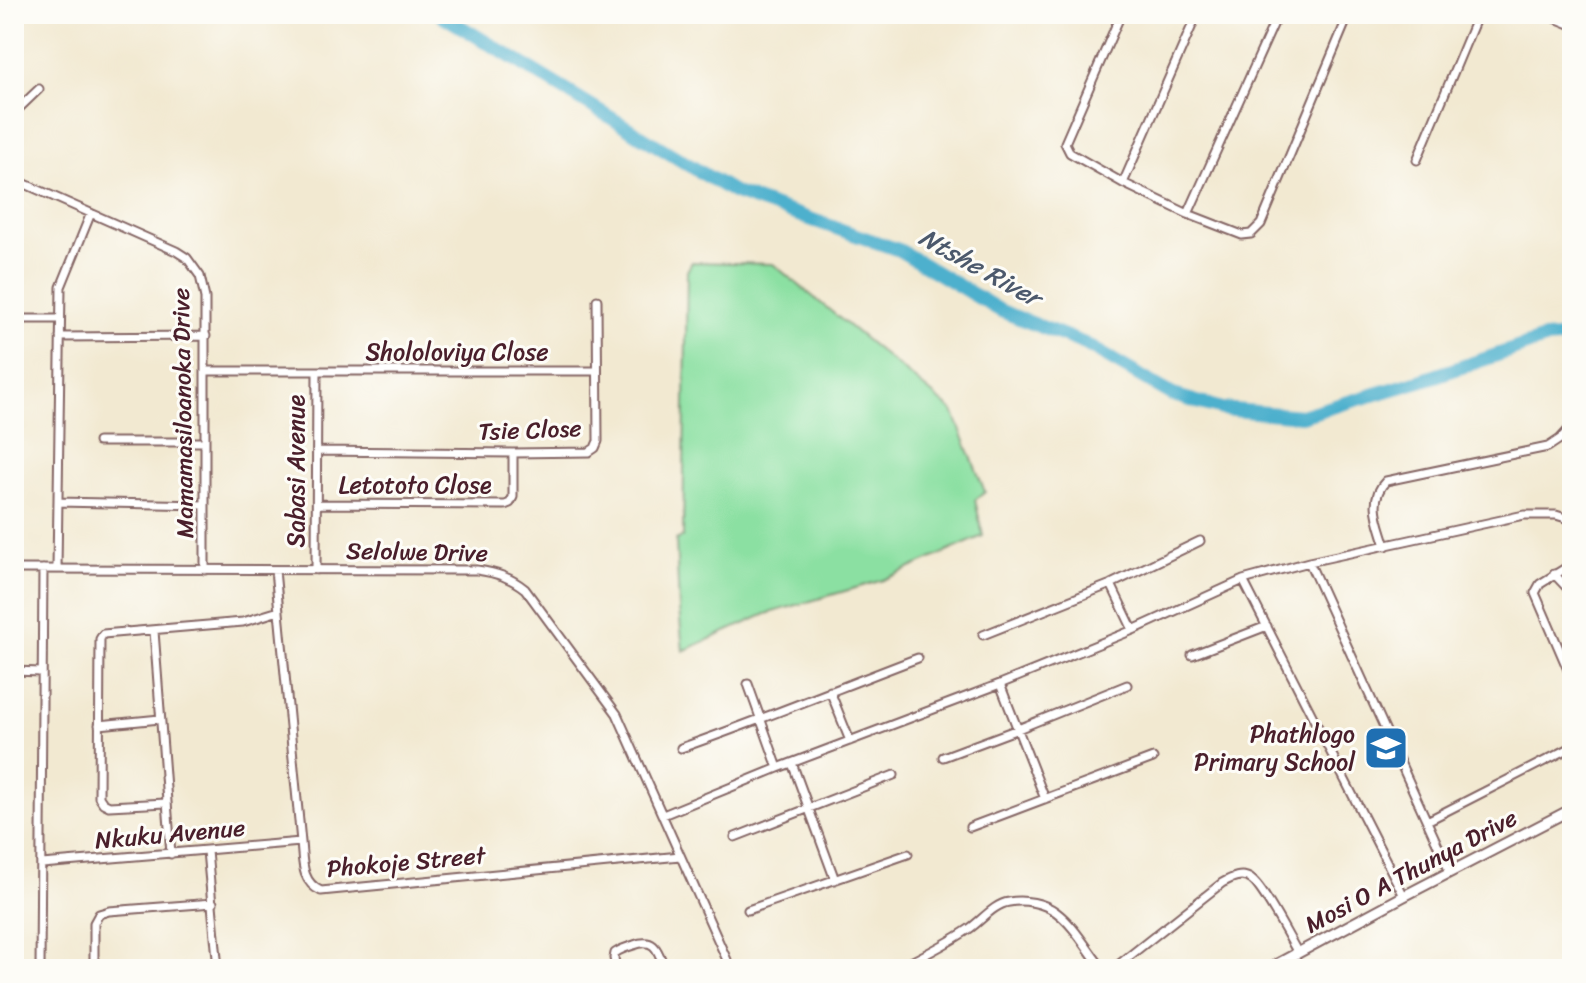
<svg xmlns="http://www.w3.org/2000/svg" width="1586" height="983" font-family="Sriracha,sans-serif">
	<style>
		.green { fill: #8be0a2; stroke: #6a8066; stroke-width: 2 }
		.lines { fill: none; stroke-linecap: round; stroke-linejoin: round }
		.river { stroke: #4eb0cd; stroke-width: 14 }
		.street-casing { stroke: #856665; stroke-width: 11 }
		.secondary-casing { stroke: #856665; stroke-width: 13 }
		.street { stroke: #fff; stroke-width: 7 }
		.secondary { stroke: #fff; stroke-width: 9 }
		.labels { text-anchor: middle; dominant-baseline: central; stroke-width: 6; stroke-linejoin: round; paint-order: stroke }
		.street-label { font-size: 24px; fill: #4a1f2b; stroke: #fdfcf7 }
		.poi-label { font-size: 24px; fill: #4a1f2b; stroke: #fdfcf7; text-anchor: end }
		.water-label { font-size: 26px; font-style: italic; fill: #4c596c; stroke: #fdfcf7 }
	</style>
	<rect width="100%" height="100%" fill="#fdfcf7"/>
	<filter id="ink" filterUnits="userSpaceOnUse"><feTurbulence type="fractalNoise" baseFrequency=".0125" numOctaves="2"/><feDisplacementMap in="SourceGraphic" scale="16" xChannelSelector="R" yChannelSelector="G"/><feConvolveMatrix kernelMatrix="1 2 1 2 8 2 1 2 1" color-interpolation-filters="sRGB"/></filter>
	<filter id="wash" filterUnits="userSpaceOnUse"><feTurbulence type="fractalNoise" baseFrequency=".006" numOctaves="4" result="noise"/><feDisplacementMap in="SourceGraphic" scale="32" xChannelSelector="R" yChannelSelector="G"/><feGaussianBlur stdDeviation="1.8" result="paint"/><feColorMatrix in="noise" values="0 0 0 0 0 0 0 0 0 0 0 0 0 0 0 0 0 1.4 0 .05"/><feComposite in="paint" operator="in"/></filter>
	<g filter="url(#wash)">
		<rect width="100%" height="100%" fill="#f2e9d1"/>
		<path class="green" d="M692 262 773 264 953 411 985 492 975 500 983 536 883 580 766 614 683 651 679 609 676 540 683 537 687 271Z"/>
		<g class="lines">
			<path class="river" d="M440 14 735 193 899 250 1001 311 1085 344 1173 395 1222 409 1301 416 1420 381 1544 339 1572 337"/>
		</g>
	</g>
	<g filter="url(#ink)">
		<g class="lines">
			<g class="street-casing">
				<path id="street" d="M1121 14 1065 143 1070 153 1123 183 1188 214 1242 235 1251 234 1261 224 1349 14
					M1545 14 1572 25
					M14 113 39 89
					M1417 160 1478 14
					M14 179 176 251 187 258 200 276 205 298V570
					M1123 183 1197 14
					M1188 214 1278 14
					M14 319H59
					M60 337 206 336
					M206 371H597
					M98 442H204
					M317 451 513 453 589 452 595 448 598 441 597 300
					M58 502 205 505
					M317 504 505 505 510 503 513 497V453
					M1386 546C1380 524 1367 500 1386 481L1548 447 1560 439 1572 426
					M1309 562 1450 872
					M1572 564 1540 584 1535 593 1572 679
					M14 569 477 570C497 573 510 577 525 589L617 714 731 969
					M57 569 61 287 91 213
					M275 570 301 842C303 861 301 882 321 891L680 856
					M316 570 317 372
					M1554 574 1572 593
					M1243 580 1404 896
					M1111 584 1133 630
					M154 631 171 854
					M983 635 1111 584 1200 541
					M1192 655 1267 626
					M14 671 41 672
					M748 684 778 768
					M1000 684 1045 799
					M830 691 850 741
					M99 725 160 719
					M681 748C761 720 839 688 918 658
					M943 757 1018 729 1127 685
					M792 763 835 880
					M166 803 109 806 103 803 99 797 100 639 103 634 243 622 279 611
					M663 815 778 768 1000 684 1133 630 1243 580 1309 562 1524 515H1556L1572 520
					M1427 821 1572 747
					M970 827 1153 758
					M735 837 894 775
					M207 851 218 969
					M42 864 301 842
					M748 910 908 854
					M899 968C923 956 947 944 969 929 981 921 994 904 1009 902 1024 899 1044 903 1056 912 1075 926 1088 951 1103 969
					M40 969 43 569
					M94 969V923L99 914 109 911 213 903
					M616 969 614 958 615 953C621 949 627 947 634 945 656 937 658 952 665 969
					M1113 969 1222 883C1231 878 1242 872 1252 880 1264 889 1289 938 1298 953"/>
			</g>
			<g class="secondary-casing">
				<path id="secondary" d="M1268 969 1404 896 1572 809"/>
			</g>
			<use href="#street" class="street"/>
			<use href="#secondary" class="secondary"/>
		</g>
	</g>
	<defs>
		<g id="school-square" transform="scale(2.3)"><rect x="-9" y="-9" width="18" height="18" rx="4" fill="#1f6fb2" stroke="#fdfcf7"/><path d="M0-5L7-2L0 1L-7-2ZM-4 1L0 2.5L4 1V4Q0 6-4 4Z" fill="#fff"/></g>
	</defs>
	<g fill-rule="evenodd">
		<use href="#school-square" x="1386" y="748"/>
	</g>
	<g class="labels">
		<g class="street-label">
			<text x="457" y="352">Shololoviya Close</text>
			<text transform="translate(183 413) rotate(-91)">Mamamasiloanoka Drive</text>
			<text transform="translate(530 430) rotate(-2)">Tsie Close</text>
			<text transform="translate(296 471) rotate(-90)">Sabasi Avenue</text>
			<text x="415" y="485">Letototo Close</text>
			<text transform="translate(417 552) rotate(1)">Selolwe Drive</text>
			<text transform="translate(170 834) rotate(-5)">Nkuku Avenue</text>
			<text transform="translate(406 862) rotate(-5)">Phokoje Street</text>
			<text transform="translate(1411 871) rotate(-28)">Mosi O A Thunya Drive</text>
		</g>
		<g class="poi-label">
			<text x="1355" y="734">Phathlogo<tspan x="1355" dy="28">Primary School</tspan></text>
		</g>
		<g class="water-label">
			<text transform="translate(980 267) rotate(29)">Ntshe River</text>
		</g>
	</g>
	<rect width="1586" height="983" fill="none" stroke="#fdfcf7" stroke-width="48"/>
</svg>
